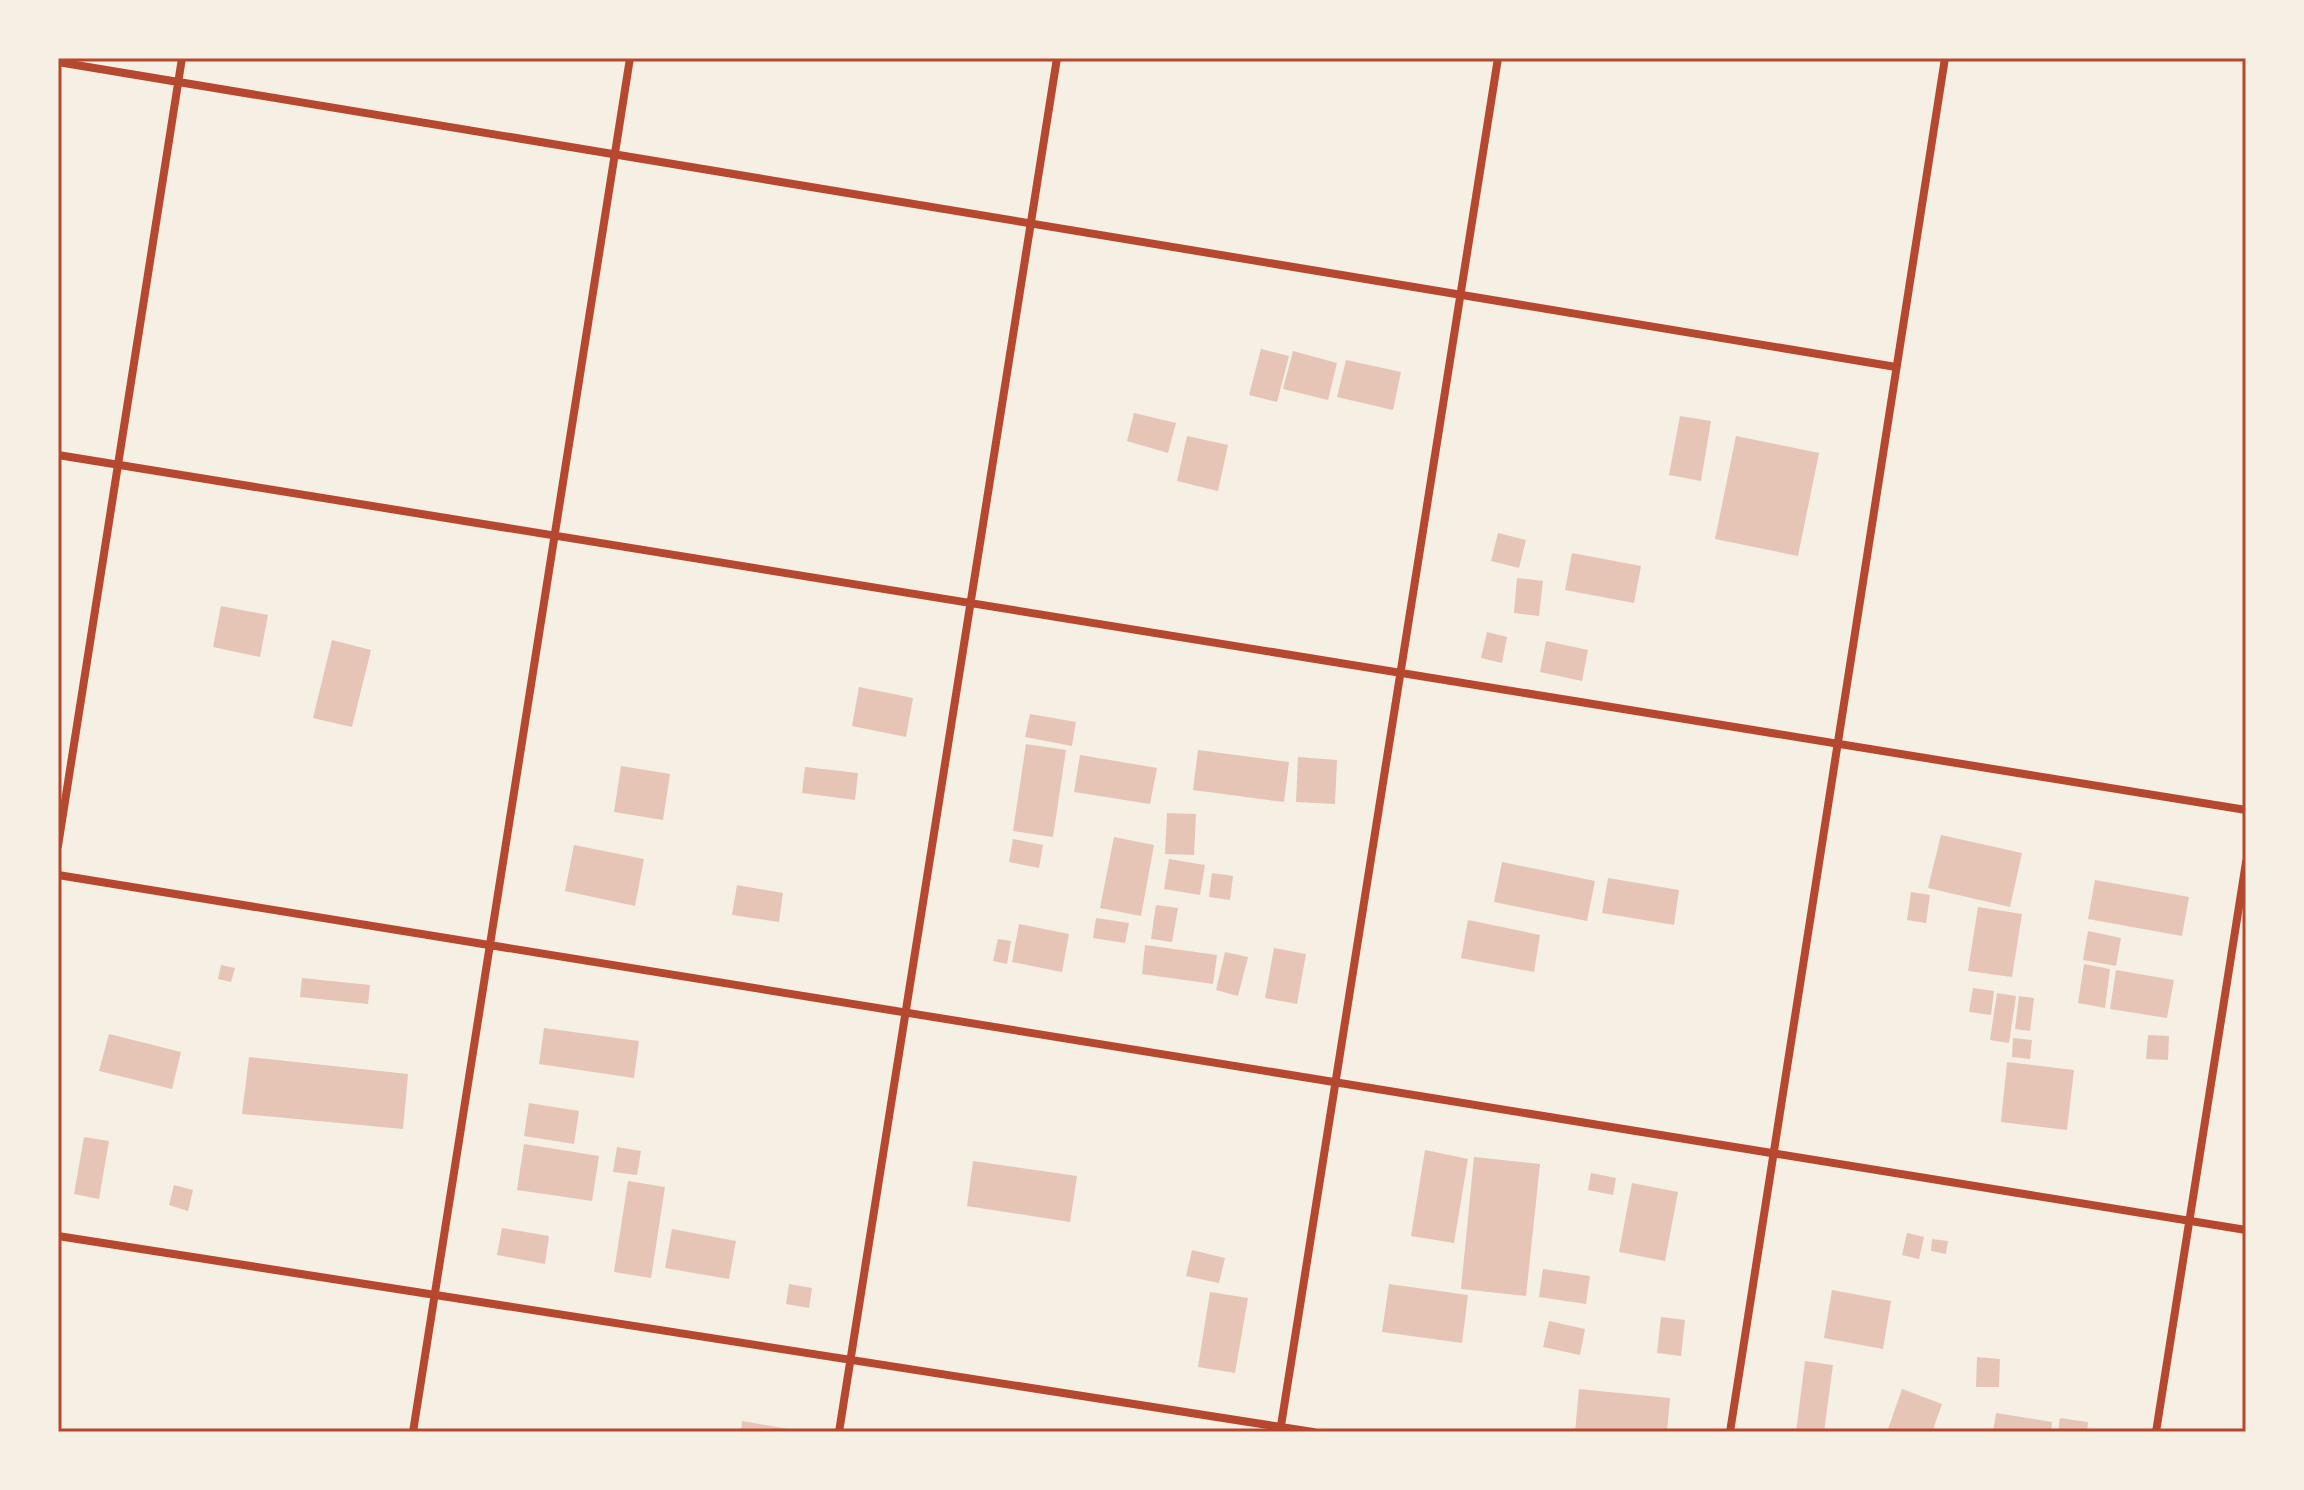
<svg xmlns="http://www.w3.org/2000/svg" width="2304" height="1490" font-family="Spectral,serif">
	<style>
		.building { fill: #e6c5b7 }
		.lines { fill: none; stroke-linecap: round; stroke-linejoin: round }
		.minor { stroke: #b5482f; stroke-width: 8 }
		.neatline { fill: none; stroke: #b5482f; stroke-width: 3 }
	</style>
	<rect width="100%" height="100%" fill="#f6efe4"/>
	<path class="building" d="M1261 349 1289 356 1277 402 1249 395Z
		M1293 351 1337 363 1328 400 1283 389Z
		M1346 360 1401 372 1393 410 1337 397Z
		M1134 413 1176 423 1168 453 1127 441Z
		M1680 416 1711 421 1701 481 1669 475Z
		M1187 436 1228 445 1218 491 1177 481Z
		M1736 436 1819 453 1798 556 1715 539Z
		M1498 533 1526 540 1519 568 1491 561Z
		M1572 553 1641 566 1634 603 1565 590Z
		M1517 578 1543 581 1539 616 1514 613Z
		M221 606 268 615 260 657 213 647Z
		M1487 632 1507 637 1502 663 1481 658Z
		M332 640 371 650 352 727 313 718Z
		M1546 641 1588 650 1582 681 1540 672Z
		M859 687 913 698 906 737 852 726Z
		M1030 714 1076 722 1072 746 1025 737Z
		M1026 744 1066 750 1053 837 1013 831Z
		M1198 750 1289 762 1284 802 1193 790Z
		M1080 755 1157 768 1150 804 1074 792Z
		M1298 757 1337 760 1335 804 1296 802Z
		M621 766 670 774 663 820 614 812Z
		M805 767 858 773 855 800 802 793Z
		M1167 813 1196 814 1194 855 1165 854Z
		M1941 835 2022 853 2010 907 1928 888Z
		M1114 837 1154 845 1141 916 1100 908Z
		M1013 839 1043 845 1039 868 1009 862Z
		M574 845 644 859 635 906 565 891Z
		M1169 859 1205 865 1200 895 1164 889Z
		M1502 862 1595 881 1587 921 1494 902Z
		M1212 873 1233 876 1230 900 1209 897Z
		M1608 878 1679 890 1674 925 1602 913Z
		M2095 880 2189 897 2182 936 2088 919Z
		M737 885 783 893 779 922 732 915Z
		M1911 892 1930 895 1926 923 1907 920Z
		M1156 905 1178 908 1172 942 1151 939Z
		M1978 907 2022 914 2012 977 1968 971Z
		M1096 918 1129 923 1125 943 1093 938Z
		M1468 920 1540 935 1534 972 1461 958Z
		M1019 924 1069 934 1062 972 1012 962Z
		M2088 931 2121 938 2116 966 2083 960Z
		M998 939 1011 941 1007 964 993 961Z
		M1145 945 1217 955 1213 984 1142 974Z
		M1274 948 1306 954 1297 1004 1265 998Z
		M1225 952 1248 957 1238 996 1216 990Z
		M2084 964 2110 969 2105 1008 2078 1003Z
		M221 965 235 968 231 982 218 979Z
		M2116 970 2174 980 2167 1018 2110 1009Z
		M302 978 370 985 368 1004 300 997Z
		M1973 988 1994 991 1991 1015 1969 1012Z
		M1997 993 2016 996 2009 1043 1990 1040Z
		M2019 996 2034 998 2030 1031 2015 1029Z
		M544 1028 639 1041 634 1078 539 1064Z
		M109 1034 181 1052 172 1089 99 1071Z
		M2148 1035 2169 1036 2168 1060 2146 1059Z
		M2013 1038 2032 1040 2030 1059 2012 1057Z
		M249 1057 408 1074 403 1129 242 1114Z
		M2007 1062 2074 1070 2067 1130 2001 1122Z
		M529 1103 579 1111 574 1144 524 1136Z
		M84 1137 109 1141 99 1199 74 1194Z
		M524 1144 599 1156 592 1201 517 1190Z
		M617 1147 641 1151 637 1175 613 1172Z
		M1425 1150 1468 1159 1454 1243 1411 1236Z
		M1474 1157 1540 1164 1526 1296 1461 1289Z
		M973 1161 1077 1176 1070 1222 967 1206Z
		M1591 1173 1616 1178 1613 1195 1588 1190Z
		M628 1181 665 1187 651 1278 614 1272Z
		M1632 1183 1678 1192 1665 1261 1619 1252Z
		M174 1185 193 1190 188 1211 169 1205Z
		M502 1228 549 1236 545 1264 497 1255Z
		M672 1229 736 1241 729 1279 665 1268Z
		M1907 1233 1924 1237 1919 1259 1902 1255Z
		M1932 1239 1948 1241 1946 1254 1931 1251Z
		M1192 1250 1225 1258 1219 1283 1186 1276Z
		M1543 1269 1590 1276 1586 1304 1539 1297Z
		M789 1284 812 1288 809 1308 786 1304Z
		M1389 1284 1468 1295 1462 1343 1382 1332Z
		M1832 1290 1891 1301 1883 1349 1824 1338Z
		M1210 1292 1248 1298 1235 1373 1198 1367Z
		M1661 1317 1685 1320 1681 1356 1657 1353Z
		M1549 1321 1585 1329 1580 1355 1543 1347Z
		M1977 1357 2000 1359 1999 1387H1976Z
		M1805 1361 1833 1365 1824 1432H1796Z
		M1579 1389 1670 1398 1667 1432H1575Z
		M1902 1389 1942 1404 1932 1432H1887Z
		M1996 1413 2052 1422 2051 1432H1993Z
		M2060 1418 2088 1422 2087 1432H2058Z
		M742 1421 789 1429 788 1432H741Z"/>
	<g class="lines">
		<path class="minor" d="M58 62 1896 367
			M58 455 2246 810
			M58 846 182 58
			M58 875 2246 1230
			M58 1236 1313 1432
			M413 1432 630 58
			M839 1432 1057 58
			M1280 1432 1498 58
			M1730 1432 1945 58
			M2156 1432 2246 862"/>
	</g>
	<rect width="2304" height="1490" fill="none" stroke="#f6efe4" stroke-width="120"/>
	<rect x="60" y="60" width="2184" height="1370" class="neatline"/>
</svg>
